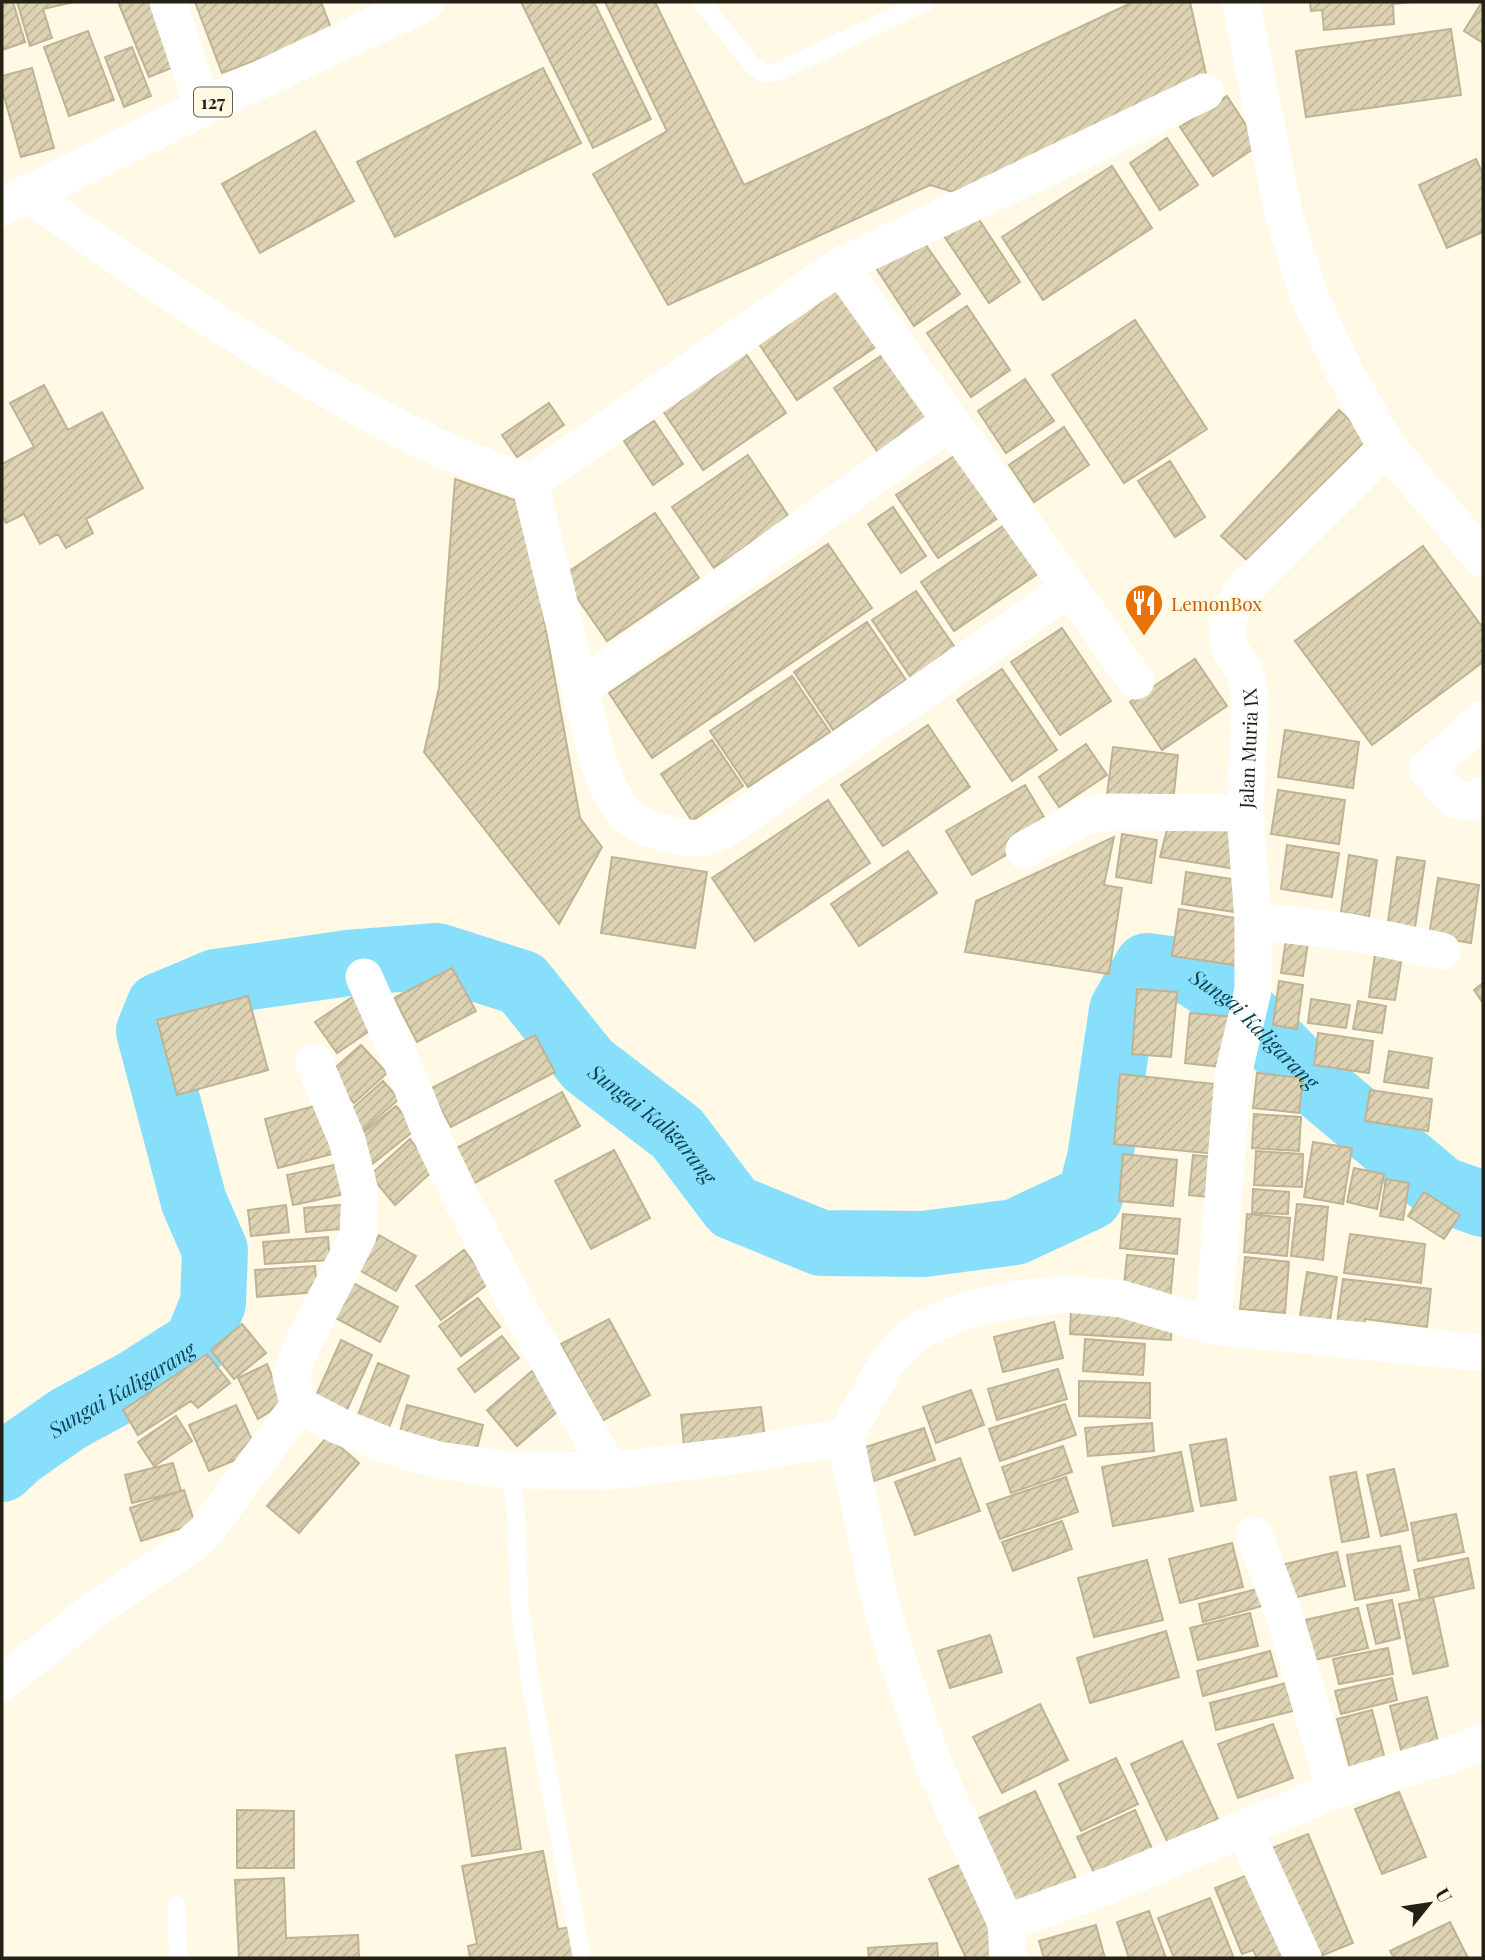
<svg xmlns="http://www.w3.org/2000/svg" width="1485" height="1960" font-family="'Playfair Display',serif">
	<style>
		.lines { fill: none; stroke-linecap: round; stroke-linejoin: round }
		.river { stroke: #88dffb; stroke-width: 66 }
		.building { fill: url(#building-hatch); stroke: #beb495; stroke-width: 2 }
		.service { stroke: #fff; stroke-width: 18 }
		.minor { stroke: #fff; stroke-width: 37 }
		.secondary { stroke: #fff; stroke-width: 38 }
		.primary { stroke: #fff; stroke-width: 38 }
		.labels { text-anchor: middle; dominant-baseline: central; stroke-width: 5; stroke-linejoin: round; paint-order: stroke }
		.shield { fill: #fff9e5; stroke: #666253; stroke-width: 2 }
		.shield-label { font-size: 18px; font-weight: bold; fill: #252115 }
		.food-label { font-size: 19px; fill: #c56008; stroke: #fff9e5; text-anchor: start }
		.street-label { font-size: 19px; fill: #252115; stroke: #fff9e5 }
		.water-label { font-size: 21px; font-style: italic; fill: #0e4352; stroke: #fff9e5 }
	</style>
	<defs>
		<pattern id="building-hatch" width="6" height="6" patternUnits="userSpaceOnUse" patternTransform="scale(1.75)"><rect width="6" height="6" fill="#ddd3b3"/><path d="M-1 1l2-2M0 6l6-6M5 7l2-2" fill="none" stroke="#beb599"/></pattern>
	</defs>
	<rect width="100%" height="100%" fill="#fff9e5"/>
	<g class="lines">
		<path class="river" id="s1" d="M2 1469 18 1454 68 1419 136 1382 197 1343 213 1303 215 1250 194 1202 149 1031 159 1006 216 982 348 963 437 956 522 983 588 1065 677 1133 733 1207 821 1243 924 1244 1015 1232 1090 1197 1100 1158 1122 1010 1147 966 1191 972 1234 1001 1309 1078 1441 1189 1483 1204"/>
	</g>
	<path class="building" d="M2 2H13L25 42 2 50Z
		M17 2H74L43 9 52 38 30 46Z
		M118 2H153L179 65 149 77Z
		M195 2H321L332 31 222 73Z
		M521 2H594L651 119 593 148Z
		M605 2H655L744 185 1133 2H1190L1208 83 953 192 930 185 668 305 593 174 667 131Z
		M1310 2H1412L1393 4 1394 24 1324 30 1322 10 1311 11Z
		M1482 2H1483V43L1464 31Z
		M1451 29 1461 95 1306 117 1296 51Z
		M88 31 114 100 69 116 44 47Z
		M132 47 151 96 124 107 105 57Z
		M32 68 54 148 21 157 2 89V76Z
		M543 68 581 143 395 237 357 162Z
		M1227 96 1259 145 1213 176 1180 127Z
		M315 131 354 201 260 253 222 184Z
		M1167 138 1198 185 1160 210 1130 163Z
		M1476 159 1483 174V232L1447 248 1419 185Z
		M1112 166 1152 228 1043 300 1002 237Z
		M976 215 1020 282 989 303 944 236Z
		M921 238 960 294 914 326 876 268Z
		M840 285 880 344 797 400 757 341Z
		M967 306 1010 370 971 397 927 333Z
		M1135 320 1207 429 1124 483 1052 375Z
		M744 351 786 413 703 470 661 408Z
		M888 351 932 417 879 454 834 388Z
		M1025 379 1054 421 1006 453 978 411Z
		M44 385 68 430 102 412 143 488 86 519 93 533 66 548 58 534 40 544 24 514 6 523 2 515V464L34 447 10 403Z
		M549 403 564 425 517 457 502 435Z
		M1339 410 1368 438 1251 564 1221 536Z
		M654 421 683 464 653 485 624 441Z
		M1064 427 1089 465 1034 502 1009 465Z
		M748 455 789 517 714 568 672 507Z
		M956 455 998 518 938 558 896 495Z
		M1170 461 1205 517 1175 537 1138 481Z
		M455 479 523 503 580 818 602 847 559 924 424 752 439 688Z
		M893 507 926 556 901 573 868 524Z
		M655 513 699 578 607 641 562 576Z
		M1006 524 1039 573 954 631 921 582Z
		M828 544 872 608 652 758 609 693Z
		M1423 546 1483 628V662L1372 745 1295 641Z
		M916 591 956 649 912 679 872 620Z
		M867 622 906 680 833 730 794 672Z
		M1062 628 1111 701 1060 735 1011 662Z
		M1195 659 1227 706 1162 750 1130 702Z
		M1002 669 1057 750 1012 781 957 700Z
		M792 676 830 732 748 787 710 731Z
		M928 725 970 787 883 846 841 785Z
		M1285 730 1359 742 1353 788 1278 777Z
		M712 740 743 786 692 821 661 774Z
		M1086 744 1107 775 1059 807 1039 777Z
		M1113 747 1178 755 1172 812 1106 803Z
		M1025 785 1051 829 972 875 946 831Z
		M1278 790 1345 800 1339 844 1271 834Z
		M828 800 870 863 755 941 712 878Z
		M1170 818 1240 819 1236 869 1160 857Z
		M1122 834 1157 840 1151 883 1116 877Z
		M1114 837 1104 885 1122 888 1109 974 965 952 976 901Z
		M1287 845 1339 853 1332 897 1281 889Z
		M908 851 937 893 859 946 831 904Z
		M1349 855 1377 860 1369 917 1341 912Z
		M612 857 707 872 695 948 601 933Z
		M1397 857 1425 861 1414 934 1387 929Z
		M1186 872 1245 881 1241 913 1182 904Z
		M1438 878 1479 885 1471 943 1429 936Z
		M1179 909 1248 920 1241 966 1172 956Z
		M1287 932 1309 936 1303 976 1281 973Z
		M1376 947 1403 951 1395 1000 1369 997Z
		M452 968 476 1011 417 1042 394 998Z
		M1279 981 1303 985 1297 1029 1273 1025Z
		M1483 983V1003L1474 990Z
		M1137 989 1177 992 1171 1057 1132 1054Z
		M357 994 378 1025 337 1053 315 1022Z
		M248 996 268 1070 177 1095 157 1020Z
		M1311 999 1350 1005 1346 1028 1308 1023Z
		M1358 1001 1386 1006 1382 1033 1353 1029Z
		M1190 1013 1235 1017 1230 1068 1185 1063Z
		M1318 1033 1373 1041 1369 1073 1314 1065Z
		M535 1035 555 1072 451 1127 430 1089Z
		M361 1045 387 1073 354 1103 328 1074Z
		M1389 1051 1432 1058 1428 1088 1384 1082Z
		M1257 1073 1303 1078 1299 1113 1253 1108Z
		M1120 1074 1223 1085 1216 1154 1114 1144Z
		M383 1081 399 1099 359 1134 344 1116Z
		M1370 1090 1432 1099 1428 1131 1365 1121Z
		M562 1092 580 1126 473 1184 455 1149Z
		M323 1104 336 1153 278 1168 265 1119Z
		M396 1106 416 1129 371 1165 352 1142Z
		M1254 1114 1301 1117 1299 1151 1252 1148Z
		M410 1139 434 1170 395 1205 370 1175Z
		M1313 1142 1352 1148 1343 1204 1304 1197Z
		M614 1150 650 1218 591 1249 555 1181Z
		M1256 1151 1303 1154 1302 1187 1254 1185Z
		M1123 1154 1177 1160 1173 1206 1119 1201Z
		M1193 1155 1222 1158 1219 1198 1189 1195Z
		M339 1164 345 1194 293 1205 287 1175Z
		M1354 1168 1384 1174 1377 1209 1347 1202Z
		M1386 1179 1409 1183 1403 1220 1380 1216Z
		M1253 1189 1289 1192 1288 1214 1252 1213Z
		M1424 1192 1460 1215 1444 1239 1408 1216Z
		M351 1204 353 1228 306 1232 304 1208Z
		M1297 1204 1328 1207 1323 1260 1291 1256Z
		M286 1205 289 1232 251 1236 248 1210Z
		M1123 1214 1180 1219 1177 1254 1120 1248Z
		M1247 1214 1290 1218 1287 1256 1244 1252Z
		M1350 1234 1425 1244 1421 1283 1344 1273Z
		M379 1235 416 1256 396 1291 359 1270Z
		M328 1237 330 1260 265 1264 263 1242Z
		M464 1250 489 1283 441 1320 416 1286Z
		M1127 1255 1174 1259 1170 1300 1123 1296Z
		M1245 1257 1289 1262 1285 1313 1240 1309Z
		M315 1266 317 1292 257 1297 255 1270Z
		M1307 1272 1337 1277 1328 1333 1298 1328Z
		M1343 1279 1431 1289 1427 1327 1365 1319 1362 1335 1336 1331Z
		M351 1282 398 1307 380 1342 334 1317Z
		M478 1298 500 1327 461 1356 439 1326Z
		M1071 1310 1172 1316 1171 1340 1070 1334Z
		M609 1319 650 1395 602 1421 561 1344Z
		M1054 1322 1063 1358 1003 1372 994 1337Z
		M242 1324 266 1353 234 1379 211 1350Z
		M502 1336 519 1358 475 1392 458 1369Z
		M1085 1339 1145 1344 1143 1375 1083 1371Z
		M341 1340 372 1355 346 1412 315 1398Z
		M207 1354 230 1383 198 1408 191 1401 138 1435 123 1410Z
		M378 1363 409 1376 386 1435 355 1423Z
		M267 1364 283 1403 258 1419 238 1378Z
		M1058 1369 1067 1399 997 1420 988 1389Z
		M532 1371 563 1407 517 1446 487 1410Z
		M1079 1381 1150 1383V1418L1079 1416Z
		M971 1390 984 1425 936 1443 923 1407Z
		M1065 1404 1076 1435 1000 1461 989 1429Z
		M236 1405 257 1451 209 1471 189 1425Z
		M407 1405 483 1425 474 1460 398 1439Z
		M761 1407 766 1446 685 1455 681 1415Z
		M176 1416 192 1441 154 1466 138 1442Z
		M1152 1423 1154 1451 1088 1456 1085 1428Z
		M924 1428 935 1460 874 1481 863 1448Z
		M328 1436 359 1463 299 1533 267 1506Z
		M1226 1439 1236 1500 1201 1506 1190 1445Z
		M1063 1446 1072 1472 1011 1493 1002 1467Z
		M1181 1452 1193 1511 1113 1526 1102 1467Z
		M960 1458 980 1511 915 1535 895 1482Z
		M173 1463 181 1491 132 1503 125 1475Z
		M1394 1469 1408 1530 1381 1536 1367 1475Z
		M1356 1472 1369 1537 1342 1542 1330 1477Z
		M1066 1477 1078 1512 1000 1539 987 1504Z
		M184 1490 195 1524 141 1541 130 1508Z
		M1456 1514 1464 1552 1418 1561 1411 1523Z
		M1062 1521 1072 1549 1013 1571 1002 1542Z
		M1232 1543 1243 1587 1180 1603 1169 1559Z
		M1400 1546 1409 1590 1355 1600 1347 1555Z
		M1337 1552 1345 1586 1288 1599 1281 1565Z
		M1468 1558 1474 1588 1420 1600 1414 1570Z
		M1147 1560 1163 1620 1094 1637 1078 1578Z
		M1257 1589 1262 1606 1203 1622 1199 1604Z
		M1433 1597 1448 1666 1413 1674 1399 1604Z
		M1392 1600 1400 1638 1376 1644 1367 1605Z
		M1358 1608 1368 1648 1314 1660 1305 1620Z
		M1250 1613 1258 1646 1198 1660 1190 1628Z
		M1166 1631 1179 1677 1090 1703 1077 1658Z
		M990 1635 1002 1672 950 1688 938 1651Z
		M1388 1648 1393 1674 1339 1684 1333 1659Z
		M1270 1651 1277 1676 1203 1696 1197 1671Z
		M1392 1678 1397 1700 1341 1714 1335 1691Z
		M1286 1683 1293 1711 1216 1730 1210 1703Z
		M1427 1697 1441 1753 1404 1762 1390 1706Z
		M1040 1704 1068 1760 1002 1793 973 1737Z
		M1372 1710 1386 1763 1351 1772 1337 1719Z
		M1273 1724 1293 1778 1238 1798 1218 1744Z
		M1182 1741 1218 1819 1168 1843 1131 1764Z
		M505 1748 521 1849 472 1856 456 1755Z
		M1116 1758 1138 1804 1081 1831 1059 1784Z
		M1035 1791 1076 1878 1011 1909 971 1822Z
		M1399 1792 1426 1857 1382 1874 1355 1809Z
		M237 1810 294 1811V1868H237Z
		M1135 1810 1154 1853 1097 1879 1077 1837Z
		M1308 1834 1353 1943 1316 1958 1267 1850Z
		M543 1851 558 1929 572 1927 578 1958H470L468 1946 477 1944 462 1866Z
		M968 1861 1002 1935 995 1958H966L929 1879Z
		M1255 1872 1289 1958H1257L1253 1950 1242 1954 1215 1888Z
		M284 1878 286 1938 358 1935 359 1958H239L235 1880Z
		M1210 1898 1233 1956 1227 1958H1174L1158 1918Z
		M1149 1911 1166 1958H1129L1117 1922Z
		M1450 1922 1468 1958H1394L1390 1951Z
		M1096 1925 1105 1958H1044L1039 1941Z
		M937 1943 938 1958H869L868 1948Z"/>
	<g class="lines">
		<path class="service" d="M702 2 752 65 764 74 776 72 926 2
			M509 1470 516 1511 519 1601 531 1686 582 1958
			M177 1905 178 1958"/>
		<g class="minor">
			<path d="M168 2 203 107"/>
			<path d="M27 194C153 281 279 369 416 437 452 456 492 468 530 483L597 759C604 775 612 799 624 813 639 828 681 840 701 838 710 837 719 832 727 828L1070 588"/>
			<path d="M840 266 1136 681"/>
			<path d="M530 483 840 266 1205 92"/>
			<path d="M579 689 951 421"/>
			<path d="M1483 719 1427 769 1455 800 1472 801 1483 795"/>
			<path d="M1024 850 1085 816 1110 812 1245 813"/>
			<path d="M1253 921 1350 932 1442 951"/>
			<path d="M364 977 398 1053 434 1141 464 1204 516 1303 610 1471"/>
			<path id="s2" d="M1213 1326 1233 1075 1253 990V921L1245 813 1250 705 1248 683 1243 670 1231 651 1228 639 1227 622 1241 592 1387 447"/>
			<path d="M300 1410 291 1376 301 1347 358 1236 360 1192 347 1140 314 1062"/>
			<path d="M1254 1535 1285 1617 1335 1790"/>
			<path d="M2 1683 93 1611 187 1548 206 1531 293 1413 300 1410H308L339 1426 383 1444 438 1460 509 1470 610 1471 739 1455 845 1437"/>
			<path d="M1244 1829 1303 1958"/>
			<path d="M1006 1923 1113 1884 1335 1790 1450 1755 1483 1742"/>
			<path d="M1008 1958 1006 1923 933 1763 895 1653 878 1591 845 1437 886 1364 905 1342 926 1327 968 1310 1018 1299 1068 1294 1122 1299 1213 1326 1483 1353"/>
		</g>
		<path class="secondary" d="M1241 2 1284 216 1309 296 1345 373 1387 447 1483 559"/>
		<path class="primary" d="M2 207 236 91 426 2"/>
	</g>
	<defs>
		<g id="restaurant-pin" transform="scale(2.0125)"><path d="M0 17L-7.5 6A9.5 9.5 0 1 1 7.5 6Z" fill="#e8710a" stroke="#fff9e5"/><path d="M-5-6h1v4h1v-4h1v4h1v-4h1v5L-1.5 .5V6h-2V.5L-5-1ZM5-6V6H3V1.5H1.5Q1.5-4 5-6Z" fill="#fff"/></g>
	</defs>
	<g fill-rule="evenodd">
		<use href="#restaurant-pin" x="1144" y="603"/>
	</g>
	<g class="labels">
		<rect class="shield" x="194" y="87.5" width="38" height="29" rx="5"/>
		<g class="shield-label">
			<text x="213" y="102">127</text>
		</g>
		<g class="food-label">
			<text x="1171" y="603">LemonBox</text>
		</g>
		<g class="street-label">
			<text stroke="none"><textPath href="#s2" startOffset="581">Jalan Muria IX</textPath></text>
		</g>
		<g class="water-label">
			<text stroke="none"><textPath href="#s1" startOffset="2012">Sungai Kaligarang</textPath></text>
			<text stroke="none"><textPath href="#s1" startOffset="1152">Sungai Kaligarang</textPath></text>
			<text stroke="none"><textPath href="#s1" startOffset="144">Sungai Kaligarang</textPath></text>
		</g>
	</g>
	<rect width="1485" height="1960" fill="none" stroke="#252115" stroke-width="7"/>
	<g transform="translate(1429 1904) rotate(60)" stroke="#fff9e5" stroke-width="5" paint-order="stroke">
	<path d="M0-5L12 26L0 18L-12 26Z" fill="#252115"/>
	<text y="-10" font-size="19" font-weight="bold" text-anchor="middle" fill="#252115">U</text>
	</g>
</svg>
